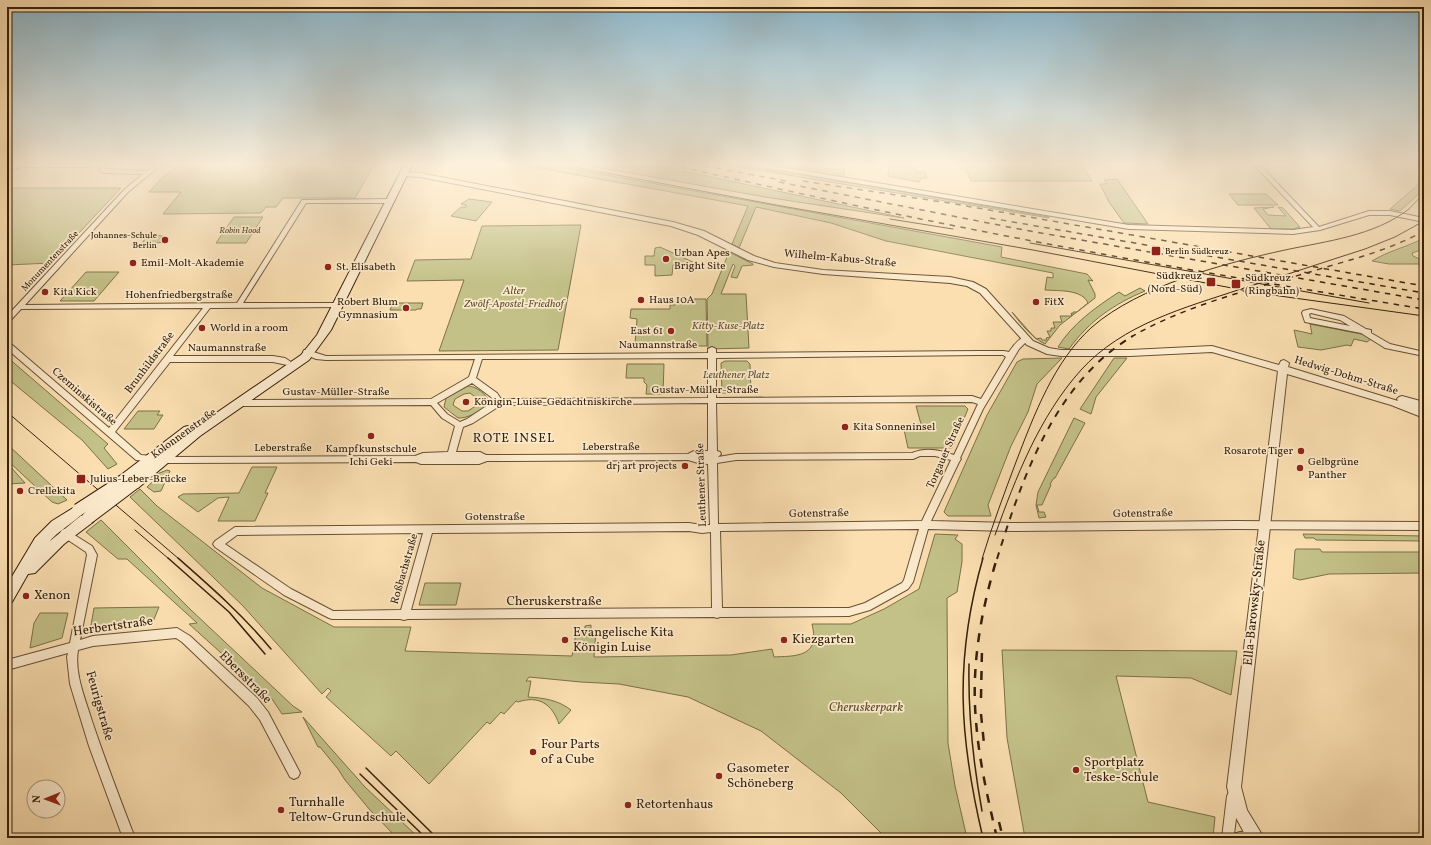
<svg xmlns="http://www.w3.org/2000/svg" width="1431" height="845" font-family="Vollkorn,serif">
	<style>
		.green { fill: #c3c188; stroke: #7c7049; fill-rule: evenodd }
		.lines { fill: none; stroke-linecap: round; stroke-linejoin: round }
		.minor-casing { stroke: #675034; stroke-width: 2 }
		.tertiary-casing { stroke: #675034; stroke-width: 2 }
		.secondary-casing { stroke: #36200a; stroke-width: 2 }
		.minor { fill: #fceacc; fill-rule: evenodd }
		.tertiary { fill: #fceacc; fill-rule: evenodd }
		.secondary { fill: #fceacc; fill-rule: evenodd }
		.tram-far1 { stroke: #36200a; stroke-width: 1 }
		.tram { stroke: #36200a; stroke-width: 1.5 }
		.rail-far2 { stroke: #36200a; stroke-width: 1.5; stroke-dasharray: 5.5 5.5; stroke-linecap: butt }
		.rail-far1 { stroke: #36200a; stroke-width: 2; stroke-dasharray: 7 7; stroke-linecap: butt }
		.rail { stroke: #36200a; stroke-width: 2.5; stroke-dasharray: 9 9; stroke-linecap: butt }
		.secondary-bridge-casing { stroke: #36200a; stroke-width: 14; stroke-linecap: butt }
		.secondary-bridge { stroke: #fceacc; stroke-width: 12 }
		.poi-dot { fill: #8f2418; stroke: #fceacc; stroke-width: 1.5 }
		.labels { text-anchor: middle; dominant-baseline: central; stroke-width: 3.5; stroke-linejoin: round; paint-order: stroke }
		.far-park-label { font-size: 9px; font-style: italic; fill: #605030; stroke: #fceacc }
		.far-poi-label { font-size: 9px; fill: #36200a; stroke: #fceacc; text-anchor: end }
		.far-street-label { font-size: 9px; fill: #36200a; stroke: #fceacc }
		.poi-label { font-size: 11px; fill: #36200a; stroke: #fceacc; text-anchor: start }
		.street-label { font-size: 11px; fill: #36200a; stroke: #fceacc }
		.park-label { font-size: 11px; font-style: italic; fill: #605030; stroke: #fceacc }
		.quarter-label { font-size: 13px; letter-spacing: 1px; fill: #36200a; stroke: #fceacc }
		.near-poi-label { font-size: 13px; fill: #36200a; stroke: #fceacc; text-anchor: start }
		.near-street-label { font-size: 13px; fill: #36200a; stroke: #fceacc }
		.near-park-label { font-size: 13px; font-style: italic; fill: #605030; stroke: #fceacc }
	</style>
	<rect width="100%" height="100%" fill="#fbdfb1"/>
	<filter id="stains"><feTurbulence type="fractalNoise" baseFrequency=".005" numOctaves="4"/><feColorMatrix values="0 0 0 0 .2 0 0 0 0 .09 0 0 0 0 .02 0 0 0 .5 -.17"/></filter>
	<radialGradient id="worn" r=".72"><stop offset=".6" stop-color="#630" stop-opacity="0"/><stop offset="1" stop-color="#630" stop-opacity=".3"/></radialGradient>
	<path class="green" d="M179 165H374L355 198H283L276 207H266L261 213 163 214 181 192H149L163 177Z
		M522 165H552L1002 247 1001 257 1087 274 1093 281 1088 280 1095 294V298L1060 325 1045 344C1031 337 1021 324 1012 312L1036 339 1041 338 1042 340H1047L1046 338 1050 337 1047 331H1051V328H1055L1053 322H1062L1060 316H1072L1071 313 1073 314V312H1077L1088 303C1082 289 1058 291 1045 290L1047 277 1053 278V273L886 241 831 223 756 207 739 248 732 244 748 206Z
		M585 165H655L904 218 765 197Z
		M727 165H742L792 175 793 173 1049 217V218Z
		M787 165 815 169H845L843 177 787 168Z
		M964 165H1082L1092 181H971Z
		M1424 165V186L1422 191 1400 211 1390 209 1418 185Z
		M889 167 915 168 916 172H925L927 178H921L919 182 888 176Z
		M1117 179 1148 224 1124 223 1109 202 1100 184H1107L1104 180Z
		M7 188H121L51 263 7 265Z
		M1229 194H1266L1278 205H1238Z
		M469 199 492 202 476 221 451 216 461 207H466V205L461 204Z
		M1274 207 1263 209 1268 215 1286 216 1278 207 1283 208 1300 227 1293 229H1271L1254 208Z
		M234 217H263L246 243H216Z
		M581 225 558 350 439 351 464 280 407 281 415 260 471 259 482 226Z
		M151 234 167 237 169 239 163 242 144 245 143 242 146 237Z
		M1424 238V249L1412 253 1413 256 1424 261V264H1389L1372 261C1388 251 1407 247 1424 238Z
		M660 247 695 263V264L673 265 672 275 655 276V265H645V256H654L655 248Z
		M729 252 753 264V265L742 266 737 278 731 277 735 266 733 264 721 294H746L749 348 708 349 707 299 712 294Z
		M86 272H119L94 301H60Z
		M1140 288 1145 291C1114 304 1089 321 1069 349L1058 347C1072 324 1096 307 1119 292L1125 296Z
		M682 299H706L707 346H692V343L635 344 637 319 630 318 631 309H670V305H675Z
		M393 303H423L421 309H417L416 310H390Z
		M1310 324 1366 335 1371 339 1367 342 1354 339 1351 346 1347 345 1321 350 1298 347 1294 330 1312 334Z
		M7 357 108 444 104 448 117 464 108 469 82 440 7 378Z
		M1062 358 1037 384 1028 412 1011 446 988 505 991 516H948L944 512 987 415 1017 362 1023 359Z
		M1114 358H1127L1096 397 1091 414 1080 409Z
		M725 361H747L750 364 751 393H722L721 363Z
		M627 364H664L663 394H646L647 385 644 382V378H626Z
		M468 386C475 386 487 394 489 402 484 410 467 419 458 418L444 407 446 398ZM470 393 478 399 477 405 468 411H462L453 405 455 399 464 394Z
		M916 406H965L968 409 952 448H908L903 425 921 424Z
		M138 411H160L157 415H163L154 429H124Z
		M1074 418 1085 423 1055 478H1054L1050 484 1051 485 1042 505H1037L1039 512H1044L1046 517 1039 518 1036 505 1038 492Z
		M7 444 67 500 58 504 52 502 7 460Z
		M9 465 25 483 7 484V466Z
		M252 467H277L265 493H268L255 521H218L229 497 218 498 198 512 178 497 183 494 239 493Z
		M167 470 170 471 161 491 154 492 147 487 159 476 157 474Z
		M140 489 157 506 262 588 334 627H411L405 651 572 656 576 633H584L585 626 591 625V630L596 631 594 657 731 655 772 649 774 657C786 656 808 658 813 643 815 638 813 629 812 624H851L884 609 919 589 935 534 958 535 955 539 962 544V562L957 592 947 598 948 743 955 786 967 838H886L841 793 761 731 688 697 619 684 581 682 529 677 526 681H531L528 697C544 698 558 700 571 710L559 724C552 704 539 695 518 702L516 701 504 714 501 712 490 724 487 722 429 784 396 751 391 756 326 697 331 691 328 688 322 694 243 606 130 497Z
		M101 520 191 610 293 706 302 712 282 714 272 699 189 624 197 623 127 559H118L86 532Z
		M1303 534 1424 536V541L1316 540 1314 538H1305Z
		M1296 549H1320L1322 552H1424V573L1329 574 1300 580 1293 578 1295 550Z
		M425 583H461L456 605H419Z
		M159 607 152 624 90 631 94 608Z
		M40 613H68L62 638 30 648 34 623Z
		M1002 650 1237 651 1231 695 1191 678 1116 676 1148 802 1215 817 1213 838H1025L1007 738Z
		M303 717 365 787 419 838H397L370 810 345 780 338 769 320 747H318Z"/>
	<g class="lines">
		<g class="minor-casing">
			<path id="minor" d="M16 165H92L89 167H21L7 172V168Z
				M95 165H104L105 169 147 171 155 165H161L128 192 25 305 237 303 302 200 391 199 394 201 391 203H306L243 303H339L342 305 339 307 210 308 173 356H273L285 358 291 362 287 365 273 362H170L115 432 141 455 164 457 415 456 423 453 448 452 455 426 442 418 431 405 240 406 236 403 240 400 431 399 469 377 475 359 326 360 316 359 304 354 303 352 304 350H307L326 356 708 353V349L712 347 716 349V353L980 351H1004L1009 352C1013 346 1018 339 1026 336L1030 338 1019 349 983 409 960 458 961 459 959 462 931 521 1012 523 1237 521 1424 522V530L1237 529 1012 531 928 529 913 582 908 589 870 610 849 616 720 617 717 618 714 617 408 619 404 620 400 619H332L329 618 284 595 215 547 213 544 215 541 235 527 689 523 702 525H710L708 464 698 463 688 460 487 461 479 464H421L416 462 164 463 136 460 7 349V343H10L109 428 203 308 21 309 9 322H7V316L124 190 143 174 103 173 101 172 99 167ZM980 355H1003L1006 357 981 399 972 396 716 398V358ZM708 358V398L501 399 497 393 476 378 482 359ZM472 383 491 397 494 401 467 419 460 422 447 414 437 403ZM972 402 978 404 954 455C940 450 926 447 912 453L736 454 718 457 721 454 720 452 717 451 716 403ZM708 403V451H694L688 454 486 455 480 452H456L463 427 473 423 501 405ZM920 456H935L951 460 922 521 718 524 717 463 736 460 913 459ZM919 529 904 580 902 583 865 603 849 608H722L720 531ZM689 531 702 533 711 532 712 608 411 610 432 533ZM423 533 401 610 333 611 291 589 225 544 237 535Z
				M757 165H769L1129 225 1293 230 1313 227 1254 165H1260L1319 227 1369 211H1390L1424 218V222L1390 215H1369L1320 230 1293 234 1129 229 760 167Z
				M1311 309 1344 316 1366 329 1371 330V333L1390 344 1424 352V356L1385 348 1361 333 1305 322 1302 313 1303 311ZM1311 313 1340 320 1350 326 1310 318 1309 314Z
				M65 529 92 546 97 555 80 640 93 636 177 628 190 636 257 698 268 712 298 769 300 773 298 777 294 779 290 777 260 720 249 706 182 642 176 638 93 646 78 650C74 673 85 698 92 721 105 760 120 799 135 838H123L89 746 70 684 67 657 68 653 7 670V660L70 643 87 555 86 552 62 536 60 533 62 530Z
				M1233 790 1237 792 1239 796 1234 834C1240 831 1247 831 1252 834L1254 838H1222L1227 796 1229 792Z"/>
		</g>
		<g class="tertiary-casing">
			<path id="tertiary" d="M401 172 420 173 673 222 704 231 754 256 775 263 823 270 950 277 973 282 986 289 1033 341 1049 348 1061 350H1130L1212 346 1279 365 1281 361 1284 360 1289 363 1288 367 1398 401 1397 399 1399 397 1402 396 1424 402V410L1410 405 1424 410V418L1391 405 1287 374 1241 787 1247 810 1264 838H1247L1234 814 1227 787 1278 371 1212 352 1130 356H1061L1047 354 1027 345 980 293 967 286 950 283 823 274 774 267 748 260 698 235 671 226 420 177 404 176 400 174Z"/>
		</g>
		<g class="secondary-casing">
			<path id="secondary" d="M404 165H412L331 330 309 360 200 436 138 488 133 489 128 488 127 484 121 483 120 479 121 475 184 427 188 426 193 429 301 355 317 335Z
				M78 505 83 506 85 510C81 518 58 531 50 541L83 514 88 513 93 514 95 518 93 522 64 544 35 573 28 574 12 602 7 603V585L35 538 52 521Z"/>
		</g>
		<use href="#minor" class="minor"/>
		<use href="#tertiary" class="tertiary"/>
		<use href="#secondary" class="secondary"/>
		<path class="tram-far1" d="M564 165 776 205 1033 250 1258 293 1424 316
			M890 219 953 229
			M1030 243 1369 303
			M7 412 179 559
			M135 530 169 559
			M995 535C1016 477 1039 417 1081 370 1123 324 1184 308 1241 289 1283 276 1324 262 1365 249L1395 237 1424 221
			M982 559C992 526 1004 494 1016 462 1034 415 1054 361 1092 327 1139 286 1225 263 1285 250 1327 241 1374 236 1409 209 1414 204 1419 198 1424 193"/>
		<path class="tram" d="M168 558 229 612 265 654
			M178 558C211 587 243 615 271 649
			M983 558C954 659 959 737 983 838
			M969 664C968 714 973 762 982 811
			M366 768 437 838
			M360 774 426 838"/>
		<path class="rail-far2" d="M670 165C750 182 831 201 911 217 1081 252 1253 281 1424 309
			M705 166 786 181
			M803 181 949 203 1424 286
			M779 182 1024 230 1424 300
			M990 218 1424 293
			M1131 337C1191 302 1266 286 1333 265 1365 256 1395 247 1424 231"/>
		<path class="rail-far1" d="M997 559C1022 478 1055 382 1133 336"/>
		<path class="rail" d="M981 698 982 648
			M981 714 984 744
			M999 822 1003 838
			M997 838C988 799 979 761 976 721 971 666 981 611 997 558"/>
		<g class="secondary-bridge-casing">
			<path id="secondary-bridge" d="M78 510 126 479
				M88 518 133 484"/>
		</g>
		<use href="#secondary-bridge" class="secondary-bridge"/>
	</g>
	<linearGradient id="sky" x2="0" y2="1"><stop stop-color="#8bb8ce"/><stop offset="0.58" stop-color="#fdf1dc"/><stop offset="1" stop-color="#fdf1dc" stop-opacity="0"/></linearGradient>
	<rect width="1431" height="283" fill="url(#sky)"/>
	<g class="poi-dot">
		<circle cx="165" cy="240" r="4"/>
		<rect x="1151" y="246" width="10" height="10" rx="2"/>
		<circle cx="666" cy="259" r="4"/>
		<circle cx="133" cy="263" r="4"/>
		<circle cx="328" cy="267" r="4"/>
		<rect x="1206" y="277" width="10" height="10" rx="2"/>
		<rect x="1231" y="279" width="10" height="10" rx="2"/>
		<circle cx="45" cy="292" r="4"/>
		<circle cx="641" cy="300" r="4"/>
		<circle cx="1036" cy="302" r="4"/>
		<circle cx="406" cy="308" r="4"/>
		<circle cx="202" cy="328" r="4"/>
		<circle cx="671" cy="331" r="4"/>
		<circle cx="466" cy="402" r="4"/>
		<circle cx="845" cy="427" r="4"/>
		<circle cx="371" cy="436" r="4"/>
		<circle cx="1301" cy="451" r="4"/>
		<circle cx="685" cy="466" r="4"/>
		<circle cx="1300" cy="468" r="4"/>
		<rect x="76" y="474" width="10" height="10" rx="2"/>
		<circle cx="20" cy="491" r="4"/>
		<circle cx="26" cy="596" r="4"/>
		<circle cx="565" cy="640" r="4"/>
		<circle cx="784" cy="640" r="4"/>
		<circle cx="533" cy="752" r="4"/>
		<circle cx="1076" cy="770" r="4"/>
		<circle cx="719" cy="776" r="4"/>
		<circle cx="628" cy="805" r="4"/>
		<circle cx="281" cy="810" r="4"/>
	</g>
	<g class="labels">
		<g class="far-park-label">
			<text x="240" y="230">Robin Hood</text>
		</g>
		<g class="far-poi-label">
			<text x="157" y="235">Johannes-Schule<tspan x="157" dy="10">Berlin</tspan></text>
			<text x="1165" y="251" text-anchor="start">Berlin Südkreuz</text>
		</g>
		<g class="far-street-label">
			<text transform="translate(50 261) rotate(-47)">Monumentenstraße</text>
		</g>
		<g class="poi-label">
			<text x="674" y="253">Urban Apes<tspan x="674" dy="13">Bright Site</tspan></text>
			<text x="141" y="263">Emil-Molt-Akademie</text>
			<text x="336" y="267">St. Elisabeth</text>
			<text x="1202" y="276" text-anchor="end">Südkreuz<tspan x="1202" dy="13">(Nord-Süd)</tspan></text>
			<text x="1245" y="278">Südkreuz<tspan x="1245" dy="13">(Ringbahn)</tspan></text>
			<text x="53" y="292">Kita Kick</text>
			<text x="649" y="300">Haus 10A</text>
			<text x="398" y="302" text-anchor="end">Robert Blum<tspan x="398" dy="13">Gymnasium</tspan></text>
			<text x="1044" y="302">FitX</text>
			<text x="210" y="328">World in a room</text>
			<text x="663" y="331" text-anchor="end">East 61</text>
			<text x="474" y="402">Königin-Luise-Gedächtniskirche</text>
			<text x="853" y="427">Kita Sonneninsel</text>
			<text x="371" y="449" text-anchor="middle">Kampfkunstschule<tspan x="371" dy="13">Ichi Geki</tspan></text>
			<text x="1293" y="451" text-anchor="end">Rosarote Tiger</text>
			<text x="1308" y="462">Gelbgrüne<tspan x="1308" dy="13">Panther</tspan></text>
			<text x="677" y="466" text-anchor="end">drj art projects</text>
			<text x="90" y="479">Julius-Leber-Brücke</text>
			<text x="28" y="491">Crellekita</text>
		</g>
		<g class="street-label">
			<text transform="translate(840 259) rotate(5)">Wilhelm-Kabus-Straße</text>
			<text x="179" y="295">Hohenfriedbergstraße</text>
			<text x="658" y="345">Naumannstraße</text>
			<text x="227" y="348">Naumannstraße</text>
			<text transform="translate(150 363) rotate(-53)">Brunhildstraße</text>
			<text transform="translate(1346 376) rotate(17)">Hedwig-Dohm-Straße</text>
			<text x="705" y="390">Gustav-Müller-Straße</text>
			<text x="336" y="392">Gustav-Müller-Straße</text>
			<text transform="translate(84 397) rotate(41)">Czeminskistraße</text>
			<text transform="translate(184 434) rotate(-36)">Kolonnenstraße</text>
			<text x="611" y="447">Leberstraße</text>
			<text x="283" y="448">Leberstraße</text>
			<text transform="translate(946 453) rotate(-66)">Torgauer Straße</text>
			<text transform="translate(702 485) rotate(-92)">Leuthener Straße</text>
			<text transform="translate(819 514) rotate(-1)">Gotenstraße</text>
			<text transform="translate(1143 514) rotate(-1)">Gotenstraße</text>
			<text x="495" y="517">Gotenstraße</text>
			<text transform="translate(405 569) rotate(-74)">Roßbachstraße</text>
		</g>
		<g class="park-label">
			<text x="514" y="291">Alter<tspan x="514" dy="13">Zwölf-Apostel-Friedhof</tspan></text>
			<text x="728" y="326">Kitty-Kuse-Platz</text>
			<text x="736" y="375">Leuthener Platz</text>
		</g>
		<g class="quarter-label">
			<text x="514" y="439">ROTE INSEL</text>
		</g>
		<g class="near-poi-label">
			<text x="34" y="596">Xenon</text>
			<text x="573" y="633">Evangelische Kita<tspan x="573" dy="15">Königin Luise</tspan></text>
			<text x="792" y="640">Kiezgarten</text>
			<text x="541" y="745">Four Parts<tspan x="541" dy="15">of a Cube</tspan></text>
			<text x="1084" y="763">Sportplatz<tspan x="1084" dy="15">Teske-Schule</tspan></text>
			<text x="727" y="769">Gasometer<tspan x="727" dy="15">Schöneberg</tspan></text>
			<text x="289" y="803">Turnhalle<tspan x="289" dy="15">Teltow-Grundschule</tspan></text>
			<text x="636" y="805">Retortenhaus</text>
		</g>
		<g class="near-street-label">
			<text x="554" y="602">Cheruskerstraße</text>
			<text transform="translate(1255 603) rotate(-84)">Ella-Barowsky-Straße</text>
			<text transform="translate(113 627) rotate(-8)">Herbertstraße</text>
			<text transform="translate(245 678) rotate(45)">Ebersstraße</text>
			<text transform="translate(99 706) rotate(74)">Feurigstraße</text>
		</g>
		<g class="near-park-label">
			<text x="866" y="708">Cheruskerpark</text>
		</g>
	</g>
	<rect width="1431" height="845" fill="none" stroke="#fbdfb1" stroke-width="24"/>
	<rect x="8" y="8" width="1415" height="829" fill="none" stroke="#36200a" stroke-width="2"/>
	<rect x="12" y="12" width="1407" height="821" fill="none" stroke="#36200a"/>
	<g transform="translate(46 799) rotate(269)"><circle r="19" fill="#fceacc" stroke="#ad997e"/>
	<path d="M0-3L7 15L0 10L-7 15Z" fill="#8f2418"/>
	<text y="-6" font-size="11" font-weight="bold" text-anchor="middle" fill="#36200a">N</text>
	</g>
	<rect width="100%" height="100%" filter="url(#stains)"/>
	<rect width="100%" height="100%" fill="url(#worn)"/>
</svg>
